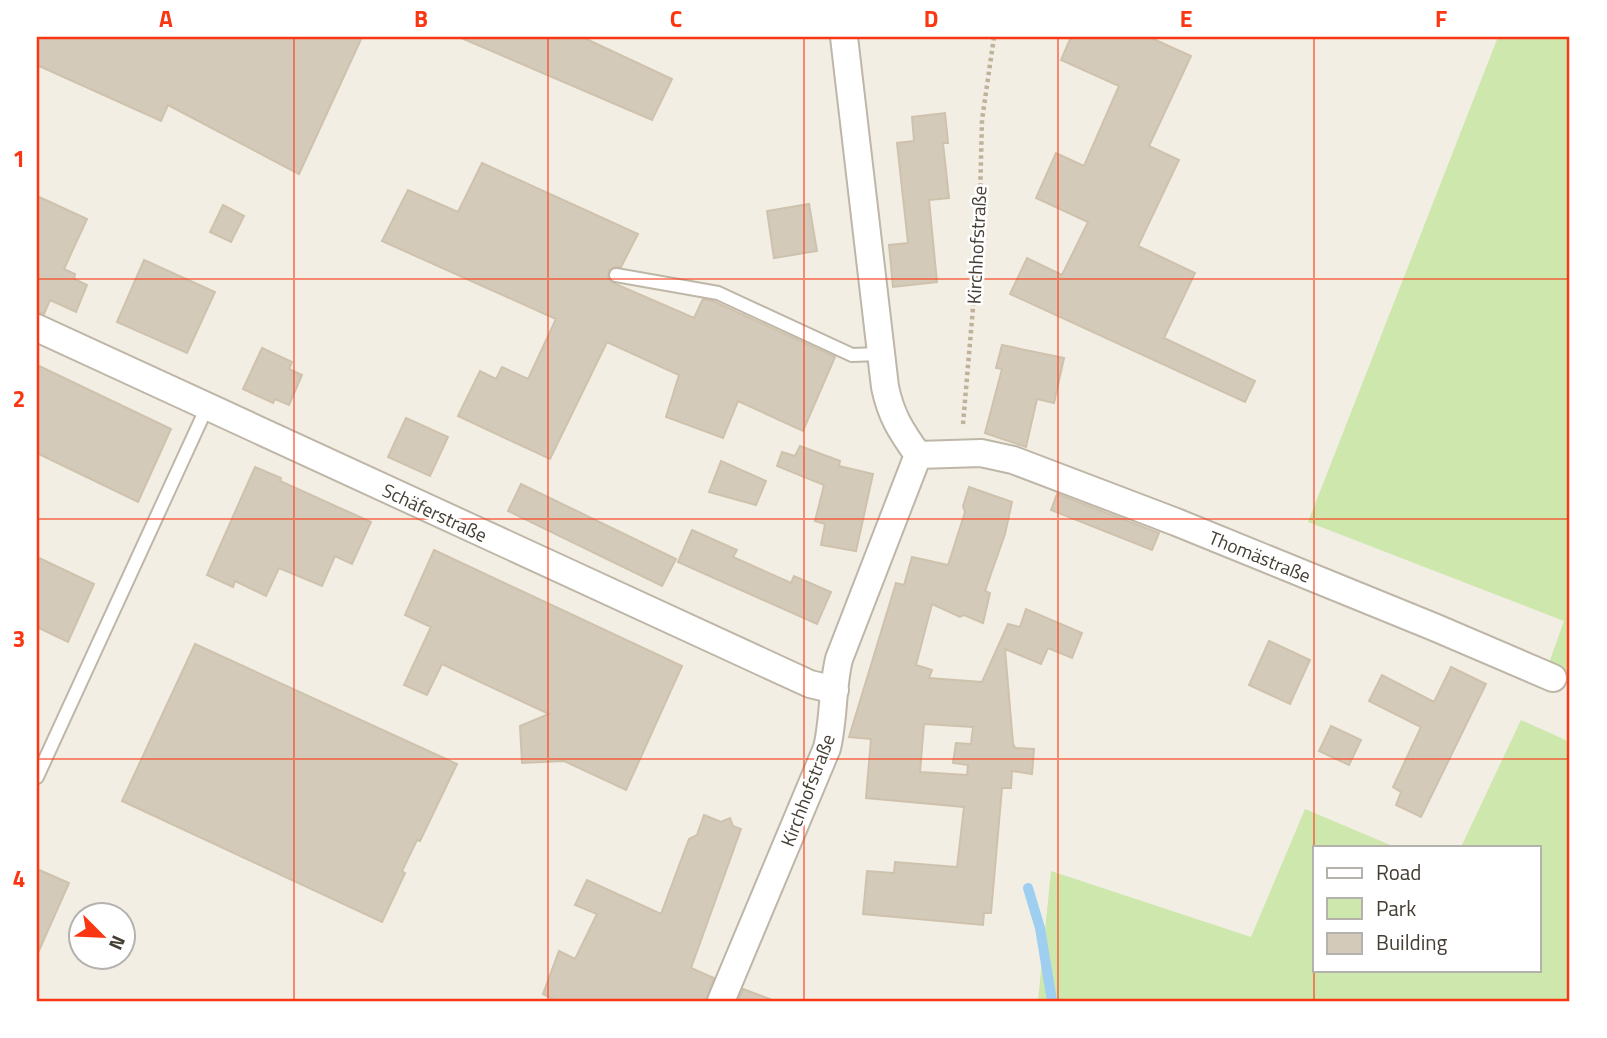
<svg xmlns="http://www.w3.org/2000/svg" width="1607" height="1038" font-family="'Titillium Web',sans-serif">
	<style>
		.green { fill: #cde7ac }
		.lines { fill: none; stroke-linecap: round; stroke-linejoin: round }
		.stream { stroke: #9fcff0; stroke-width: 10 }
		.building { fill: #d4caba; stroke: #cfc2ad; stroke-width: 2; fill-rule: evenodd }
		.service-casing { stroke: #beb6a7; stroke-width: 16 }
		.minor-casing { stroke: #beb6a7; stroke-width: 30 }
		.path { stroke: #c0b298; stroke-width: 4.5; stroke-dasharray: 3.5 3.5; stroke-linecap: butt }
		.service { stroke: #fff; stroke-width: 12 }
		.minor { stroke: #fff; stroke-width: 26 }
		.grid { fill: none; stroke: #fb3612; stroke-width: 2; stroke-opacity: 0.55 }
		.labels { text-anchor: middle; dominant-baseline: central; stroke-width: 5; stroke-linejoin: round; paint-order: stroke }
		.street-label { font-size: 19px; fill: #453e34; stroke: #fff }
		.neatline { fill: none; stroke: #fb3612; stroke-width: 2.5 }
		.grid-label { font-size: 23px; text-anchor: middle; font-weight: bold; fill: #fb3612 }
	</style>
	<rect width="100%" height="100%" fill="#f2eee4"/>
	<path class="green" d="M1498 37H1570V673L1549 663 1564 621 1308 522Z
		M1521 720 1570 742V1001H1038L1051 871 1251 937 1305 809 1395 847H1315V970H1539V847H1461Z"/>
	<g class="lines">
		<path class="stream" d="M1028 888 1040 928 1052 1001"/>
	</g>
	<path class="building" d="M37 37H362L299 174 168 105 161 121 37 65Z
		M459 37H582L672 79 652 120Z
		M1071 37H1149L1191 56 1149 146 1179 160 1138 246 1195 273 1164 338 1255 381 1245 402 1010 294 1027 258 1062 275 1088 222 1036 198 1056 153 1084 166 1119 86 1061 60Z
		M945 113 948 143H943L949 198 929 200 937 282 893 287 889 245 908 243 897 143 914 141 912 117Z
		M482 163 638 234 621 267H614L609 270 608 277 611 282 694 318 703 299 713 301 835 357 803 431 738 401 723 438 666 417 679 375 607 342 550 459 458 416 480 371 496 379 502 367 528 379 556 319 382 241 408 190 458 212Z
		M37 196 87 219 64 269 75 274 74 279 87 285 76 312 50 300 44 314 37 312Z
		M809 204 817 251 774 258 767 211Z
		M223 205 244 216 231 242 210 232Z
		M144 260 215 292 187 353 117 322Z
		M1002 345 1064 358 1054 403 1037 399 1026 447 985 433 1002 369 996 368Z
		M262 348 292 362 289 369 302 375 289 405 275 399 273 403 243 389Z
		M37 365 171 429 138 502 37 453Z
		M406 418 448 437 430 476 388 457Z
		M800 446 840 461 839 466 873 474 856 551 821 545 825 524 815 521 824 485 777 466 782 452 795 456Z
		M721 461 766 481 756 505 709 492Z
		M255 467 281 478 280 481 371 522 352 564 335 556 322 586 279 568 266 596 235 581 233 587 207 575Z
		M521 484 676 559 662 586 508 511Z
		M969 487 1012 502 1005 534 985 591 990 593 983 623 964 615 960 617 932 604 916 665 932 670 929 678 982 682 1008 624 1020 627 1026 609 1082 633 1072 658 1048 648 1041 664 1005 649 1013 743 1015 748 1034 749 1032 774 1012 771 1011 788H1002L991 913H984L983 925 863 914 867 871 894 873 895 862 957 867 964 807 866 798 871 739 849 737 896 583 904 585 912 557 948 565 965 512 963 506ZM924 724 973 727 971 744 956 743 953 763 968 765 967 775 920 772Z
		M1057 494 1159 533 1152 550 1051 510Z
		M692 530 737 550 733 557 791 583 794 576 831 592 817 624 678 562Z
		M434 550 682 666 626 790 564 761 522 763 520 726 549 714 442 664 427 695 404 685 431 627 405 615Z
		M37 557 94 584 68 642 37 627Z
		M1269 641 1310 660 1290 704 1249 685Z
		M195 644 457 764 420 841 417 840 402 871 405 873 382 922 122 801Z
		M1451 667 1486 684 1421 817 1396 805 1401 792 1393 787 1421 727 1369 701 1382 675 1434 702Z
		M1331 726 1361 740 1349 765 1319 751Z
		M704 815 721 822 730 818 733 826 741 829 691 968 714 978 706 1001H557L543 994 559 951 575 959 597 914 575 905 587 880 661 914 689 839 697 835Z
		M37 869 69 883 37 955Z
		M743 989 770 999 769 1001H738Z"/>
	<g class="lines">
		<g class="service-casing">
			<path id="service" d="M616 275 718 293 852 355 880 354
				M37 777 207 407"/>
		</g>
		<g class="minor-casing">
			<path id="minor" d="M844 37 885 387C891 416 901 431 918 455
				M37 328 810 684 835 690
				M918 455 981 453 1013 460 1176 522 1434 627 1553 678
				M721 1001 827 748C834 719 832 688 839 659L918 455"/>
		</g>
		<path class="path" d="M963 424 979 238 982 120 994 37"/>
		<use href="#service" class="service"/>
		<use href="#minor" class="minor"/>
	</g>
	<path class="grid" d="M294 37V1001M548 37V1001M804 37V1001M1058 37V1001M1314 37V1001M37 279H1570M37 519H1570M37 759H1570"/>
	<g class="labels">
		<g class="street-label">
			<text transform="translate(976 245) rotate(-87)">Kirchhofstraße</text>
			<text transform="translate(435 512) rotate(25)">Schäferstraße</text>
			<text transform="translate(1260 556) rotate(22)">Thomästraße</text>
			<text transform="translate(807 790) rotate(-69)">Kirchhofstraße</text>
		</g>
	</g>
	<rect width="1607" height="1038" fill="none" stroke="#ffffff" stroke-width="77"/>
	<rect x="1313" y="846" width="228" height="126" fill="#ffffff" stroke="#b5b2ae" stroke-width="2"/>
	<rect x="1327" y="868" width="35" height="10" fill="#ffffff" stroke="#b5b2ae" stroke-width="2"/>
	<text x="1376" y="880" font-size="21" fill="#453e34">Road</text>
	<rect x="1327" y="898" width="35" height="21" fill="#cde7ac" stroke="#b5b2ae" stroke-width="2"/>
	<text x="1376" y="916" font-size="21" fill="#453e34">Park</text>
	<rect x="1327" y="933" width="35" height="21" fill="#d4caba" stroke="#b5b2ae" stroke-width="2"/>
	<text x="1376" y="950" font-size="21" fill="#453e34">Building</text>
	<g transform="translate(102 936) rotate(114)"><circle r="33" fill="#ffffff" stroke="#b5b2ae" stroke-width="2"/>
	<path d="M0-5L12 26L0 18L-12 26Z" fill="#fb3612"/>
	<text y="-10" font-size="19" font-weight="bold" text-anchor="middle" fill="#453e34">N</text>
	</g>
	<rect x="38" y="38" width="1530" height="962" class="neatline"/>
	<g class="grid-label">
		<text x="166" y="27">A</text>
		<text x="421" y="27">B</text>
		<text x="676" y="27">C</text>
		<text x="931" y="27">D</text>
		<text x="1186" y="27">E</text>
		<text x="1441" y="27">F</text>
		<text x="19" y="167">1</text>
		<text x="19" y="407">2</text>
		<text x="19" y="647">3</text>
		<text x="19" y="887">4</text>
	</g>
</svg>
